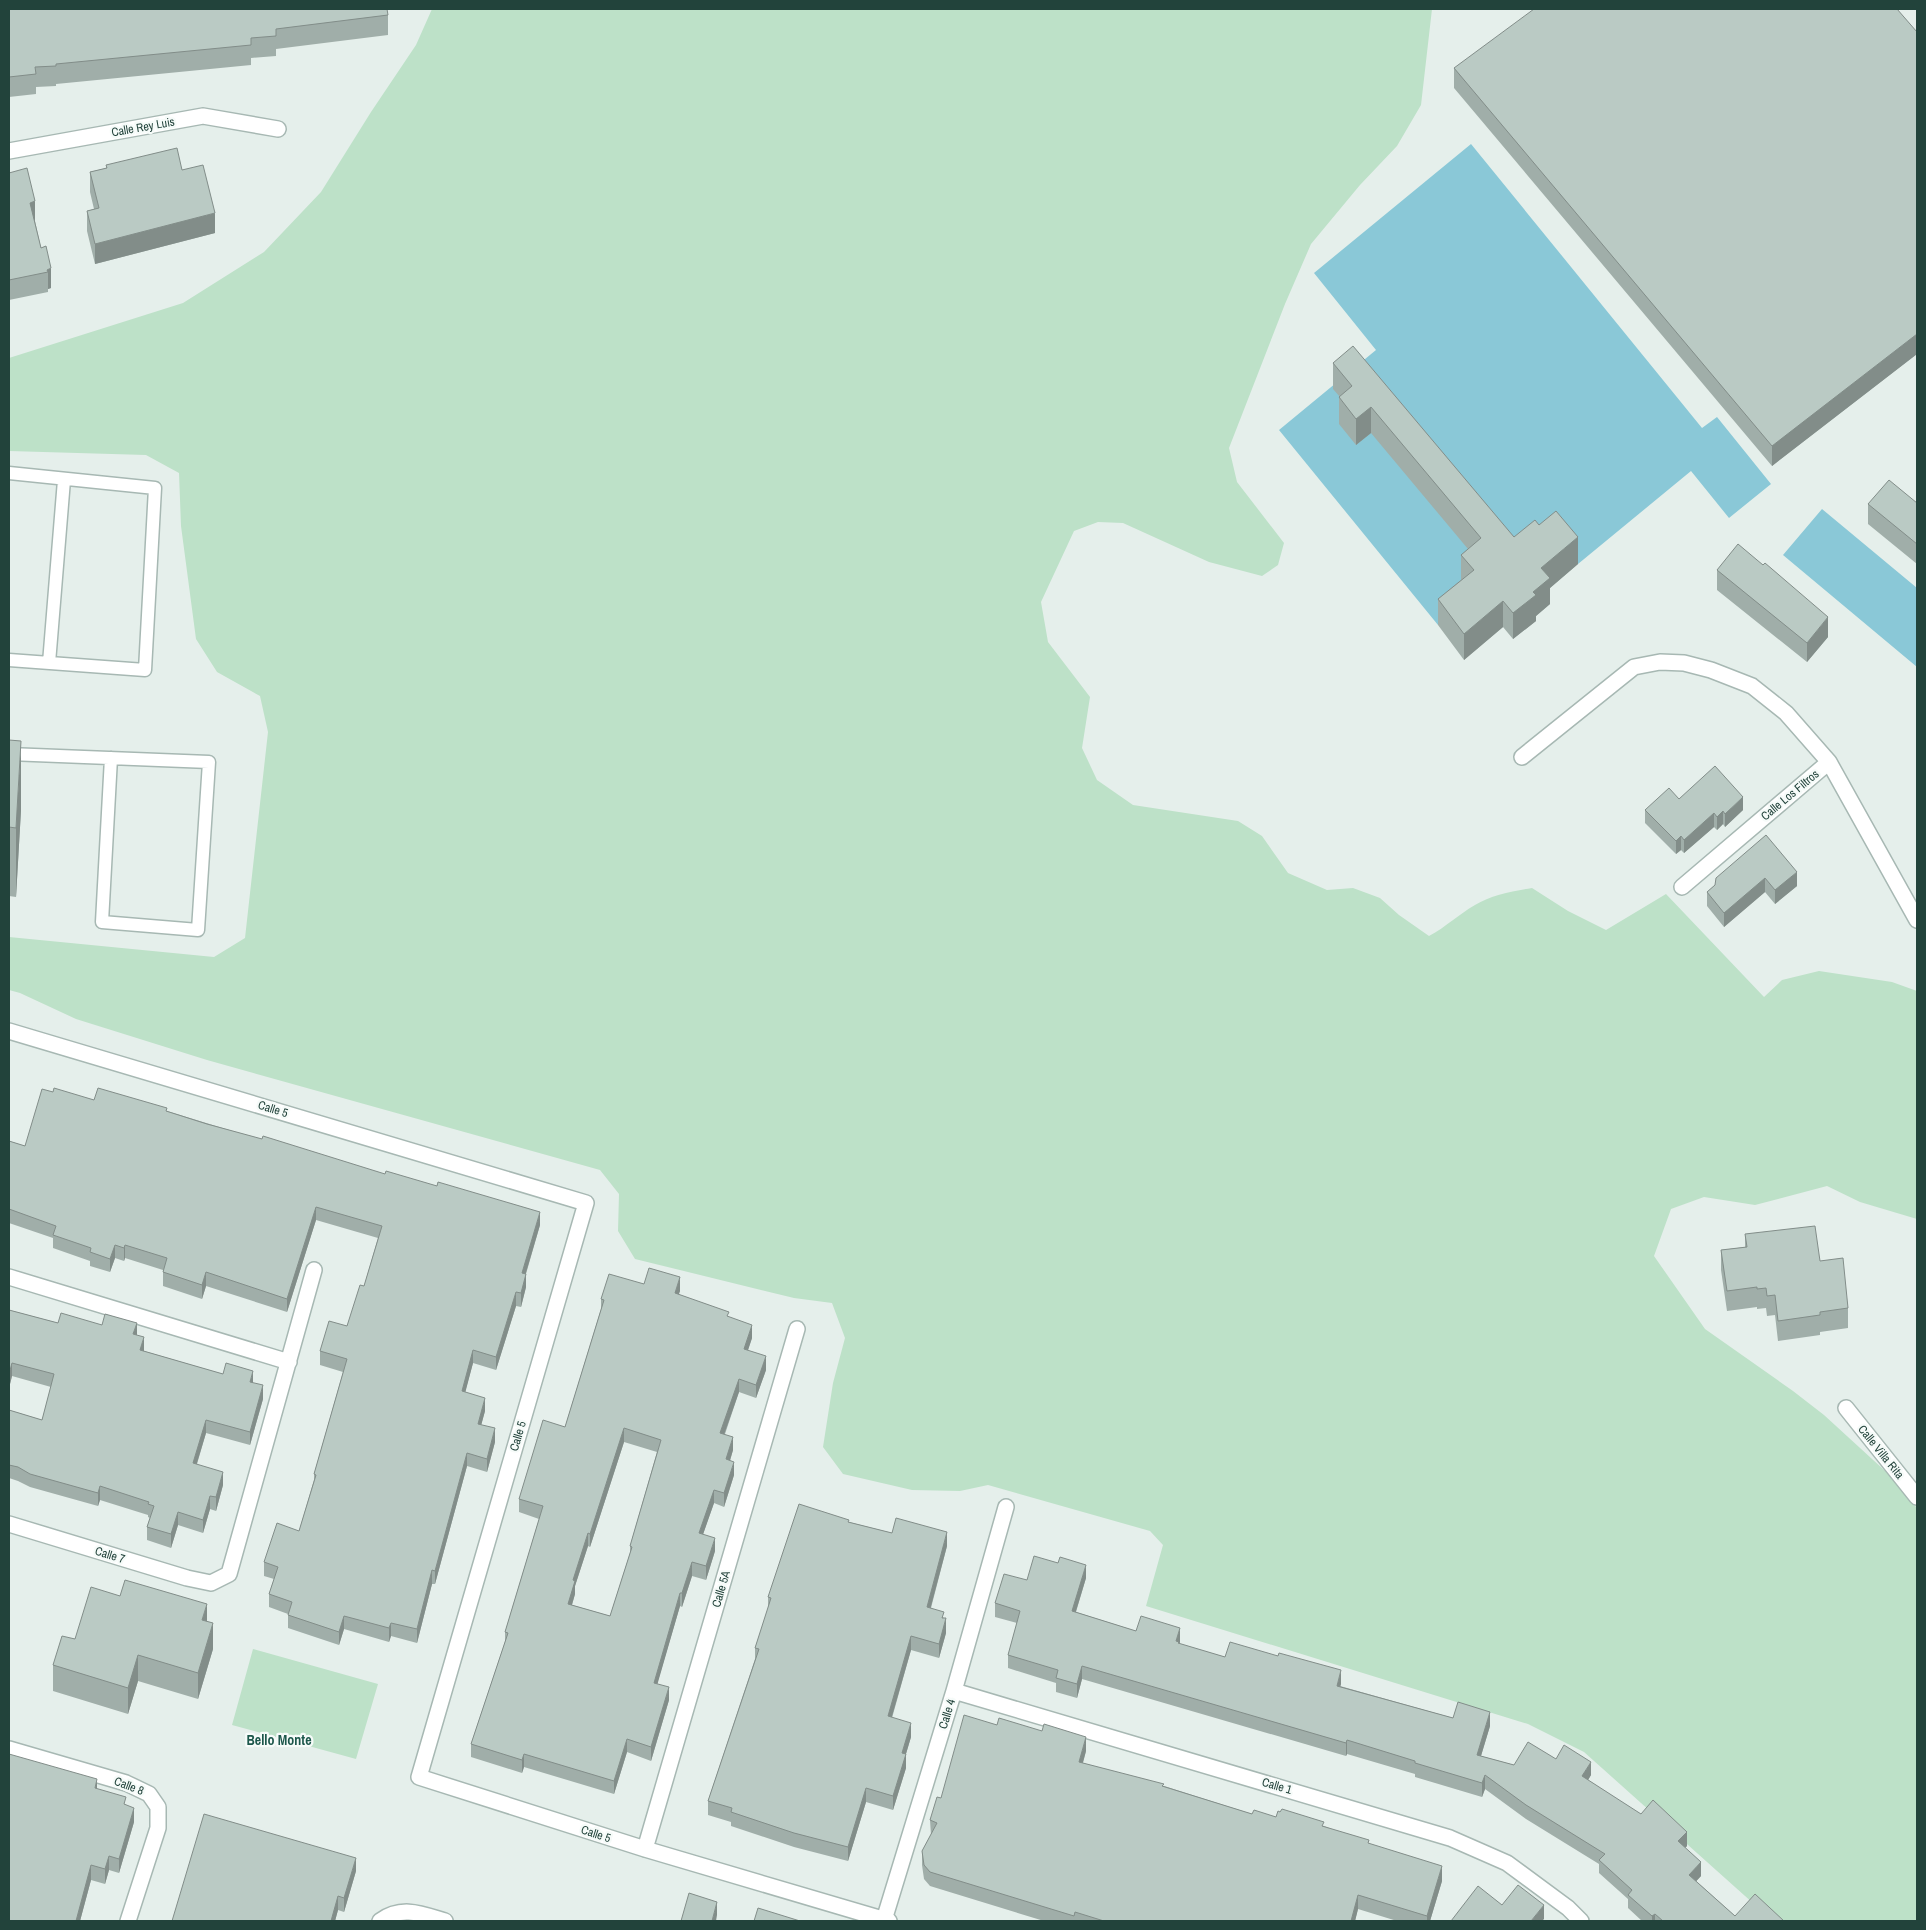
<svg xmlns="http://www.w3.org/2000/svg" width="1926" height="1930" font-family="'Archivo Narrow',sans-serif">
	<style>
		.green { fill: #bde1c8 }
		.water { fill: #8ac8d7 }
		.lines { fill: none; stroke-linecap: round; stroke-linejoin: round }
		.lane-casing { stroke: #a7b8b3; stroke-width: 15 }
		.street-casing { stroke: #a7b8b3; stroke-width: 18 }
		.lane { stroke: #fff; stroke-width: 12 }
		.street { stroke: #fff; stroke-width: 15 }
		.wall { fill: #a0aea9; fill-rule: evenodd }
		.shaded-wall { fill: #828d89 }
		.building { fill: #bacac4; stroke: #828d89; fill-rule: evenodd }
		.labels { text-anchor: middle; dominant-baseline: central; stroke-width: 4.5; stroke-linejoin: round; paint-order: stroke }
		.street-label { font-size: 12px; fill: #22433b; stroke: #f6fbf9 }
		.neighbourhood-label { font-size: 14px; font-weight: bold; fill: #1c574b; stroke: #f6fbf9 }
	</style>
	<rect width="100%" height="100%" fill="#e5efeb"/>
	<path class="green" d="M432 9H1432L1421 105 1397 146 1360 185 1311 244 1285 304 1229 448 1237 482 1284 543 1278 565 1262 576 1209 562 1123 523 1098 522 1074 531 1041 602 1048 642 1090 697 1082 748 1097 780 1133 805 1238 821 1262 836 1288 873 1327 890 1353 888 1380 898 1399 915 1429 936C1446 927 1459 914 1475 905 1491 895 1513 891 1532 888L1568 911 1606 930 1666 894 1764 997 1782 980 1819 971 1892 982 1917 991V1219L1860 1202 1827 1186 1755 1205 1704 1197 1671 1209 1654 1256 1705 1329 1793 1391 1824 1415 1907 1491 1917 1509V1921H1773L1584 1752 1528 1724 1146 1606 1163 1545 1150 1531 988 1485 960 1491 912 1490 843 1474 823 1447 833 1383 845 1338 832 1303 794 1298 635 1259 618 1231 619 1194 600 1170 207 1060 76 1019 20 993 9 990V937L214 957 245 938 268 732 260 696 217 672 196 639 181 526 179 473 146 455 9 451V358L183 303 264 252 321 192 371 112 416 45Z
		M253 1649 378 1684 356 1759 232 1725Z"/>
	<path class="water" d="M1471 144 1702 428 1717 417 1771 484 1729 518 1691 471 1578 564 1556 537 1438 625 1279 430 1376 350 1314 273Z
		M1822 509 1917 588V667L1783 555Z"/>
	<g class="lines">
		<g class="lane-casing">
			<path id="lane" d="M9 473 155 488 145 670 9 660
				M49 663 64 480
				M9 754 209 762 198 930 102 922 111 758"/>
		</g>
		<g class="street-casing">
			<path id="street" d="M9 151 203 116 278 129
				M1522 757 1634 667 1660 662 1684 663 1711 670 1752 686 1786 713 1829 762 1917 920
				M1682 887 1829 762
				M9 1031 586 1203 419 1777 645 1849 889 1921
				M9 1277 289 1362
				M1846 1408 1917 1497
				M9 1524 187 1578 211 1583 229 1574 314 1270
				M954 1691 1450 1838 1507 1863 1568 1908 1581 1921
				M9 1749 126 1783 149 1794 158 1807V1828L128 1921
				M645 1849 797 1329
				M884 1920 954 1691 1006 1507
				M380 1921C402 1905 422 1914 445 1921"/>
		</g>
		<use href="#lane" class="lane"/>
		<use href="#street" class="street"/>
	</g>
	<path class="wall" d="M9 9 388 15V35L276 49V56L251 58V65L56 84V86L36 87V94L9 97Z
		M1917 32V354L1772 466 1454 88V68Z
		M106 165 182 170 215 233 95 264 87 231V211L94 209 90 192V172L106 168Z
		M9 173 35 221 41 248 46 246 51 288 48 289V292L9 300Z
		M1333 363 1514 537 1539 525 1578 564 1550 588V604L1536 616V621L1513 639 1503 627 1464 660 1438 625V599L1461 580V555L1468 549 1371 433 1356 445 1339 424V397H1340L1333 389Z
		M1917 503V564L1868 524V504Z
		M1717 570 1828 637 1807 662 1717 590Z
		M9 740 21 810 16 897 9 896Z
		M1679 799 1743 810 1725 827 1723 824 1717 830 1714 827 1684 853 1681 850 1676 854 1645 823V810Z
		M1766 835 1797 886 1775 904 1765 892 1724 927 1707 906V892L1715 885Z
		M53 1092 94 1100 167 1111 540 1225 526 1274V1287L521 1307 516 1306 496 1370 473 1363 465 1392 485 1411 481 1425 495 1442 487 1472 467 1466 435 1584H432L417 1643 391 1636 389 1642 344 1629 339 1645 288 1628V1614L269 1607V1594L274 1579 264 1576V1562L299 1531 314 1480V1474L343 1372 320 1365V1351L347 1326 364 1286 378 1238 316 1220 287 1312 206 1286 202 1299 163 1286V1270L125 1258 124 1261 115 1258 110 1272 90 1266V1261L53 1248V1238L9 1223V1141L25 1146Z
		M1745 1234 1820 1261 1848 1308V1328L1820 1332V1335L1778 1341 1775 1315 1767 1316 1766 1308 1757 1309V1307L1727 1311 1721 1270V1250L1745 1247Z
		M644 1284 680 1291 678 1294 729 1317 752 1338 748 1350 766 1370 756 1398 739 1392 725 1434 733 1450 730 1461 734 1475 724 1507 714 1503 703 1534 715 1551 706 1580 692 1576 682 1607 680 1606 657 1684 669 1700 651 1761 627 1752 614 1794 524 1767 522 1773 471 1757V1744L505 1642V1632L539 1519 519 1512V1499L565 1427 601 1309V1299ZM624 1442 657 1452 630 1546V1553L610 1616 572 1605 575 1594V1586L588 1546 590 1547Z
		M9 1310 58 1323 137 1335 144 1351 253 1383 263 1399 250 1445 206 1433 197 1464 223 1485 216 1511 210 1509 203 1533 178 1525 171 1548 147 1540V1527L150 1518 148 1517V1515L100 1500 98 1506 30 1487 18 1481 9 1478V1410L42 1420 51 1387 12 1376 9 1388Z
		M849 1522 892 1533 947 1546 931 1608 944 1618 946 1633 939 1658 911 1650 892 1718 911 1737 906 1754V1768L893 1810 866 1802 848 1861 794 1847 731 1826V1822L708 1815V1801L755 1659V1648L768 1609V1597Z
		M1058 1563 1086 1578 1076 1612 1136 1631 1180 1642 1179 1644 1225 1657 1341 1684 1340 1686 1453 1718 1490 1726 1481 1756 1514 1765 1556 1759 1591 1775 1588 1780 1687 1846 1685 1848 1701 1876 1696 1881 1735 1916 1784 1921H1642L1628 1908V1899L1599 1873V1864L1526 1819 1485 1789 1482 1797 1415 1777V1774L1347 1754 1346 1756 1082 1679 1077 1698 1056 1692V1683L1008 1668V1655L1017 1623 995 1617V1603L1027 1580Z
		M207 1621 213 1649 198 1699 138 1681 128 1714 53 1691V1665L75 1639Z
		M1086 1751 1083 1763 1164 1786 1252 1814 1276 1817 1324 1826 1369 1844 1442 1881 1430 1921H1397L1358 1909 1355 1921H1044L930 1886 924 1879 922 1865V1851L931 1835 930 1820 941 1798Z
		M97 1789 126 1805 134 1822 119 1873 109 1870 105 1884 91 1880 80 1921H9Z
		M356 1871 344 1912 338 1910 335 1921H172Z"/>
	<path class="shaded-wall" d="M35 201V221L30 223V203Z
		M215 213V233L95 264V244Z
		M51 268V288L48 289V272L47 270Z
		M1917 334V354L1772 466V446Z
		M1371 407V433L1356 445V419Z
		M1578 537V564L1550 588V604L1536 616V621L1513 639V613L1533 592 1541 568Z
		M1503 601V627L1464 660V634Z
		M1828 617V637L1807 662V643Z
		M21 741V810L16 897V828Z
		M1743 797V810L1725 827V814Z
		M1723 811V824L1717 830V817Z
		M1714 813V827L1684 853V840Z
		M1681 836V850L1676 854V841Z
		M1797 872V886L1775 904V890Z
		M1765 878V892L1724 927V913Z
		M316 1207V1220L287 1312V1299Z
		M540 1212V1225L522 1286V1273Z
		M115 1245V1258L110 1272V1259Z
		M125 1245V1258L124 1261V1248Z
		M206 1272V1286L202 1299V1285Z
		M526 1274V1287L521 1307V1293Z
		M680 1277V1291L675 1306V1293Z
		M516 1292V1306L496 1370V1357Z
		M137 1323V1336L133 1334Z
		M752 1325V1338L744 1362V1349Z
		M144 1337V1351L140 1364V1350Z
		M473 1350V1363L462 1405V1391Z
		M766 1356V1370L756 1398V1385Z
		M12 1363V1376L9 1388V1374Z
		M253 1371V1384L250 1382Z
		M739 1379V1392L720 1446V1433Z
		M263 1385V1399L250 1445V1432Z
		M485 1398V1411L478 1437V1424Z
		M206 1420V1433L193 1476V1463Z
		M495 1428V1442L487 1472V1459Z
		M624 1428V1442L590 1547V1534Z
		M733 1437V1450L726 1473V1459Z
		M467 1453V1466L435 1584V1571Z
		M734 1462V1475L724 1507V1493Z
		M223 1472V1485L216 1511V1497Z
		M100 1486V1500L98 1506V1493Z
		M714 1490V1503L699 1546V1533Z
		M210 1496V1509L203 1533V1520Z
		M178 1512V1525L171 1548V1534Z
		M947 1532V1546L927 1621V1607Z
		M588 1533V1546L575 1586V1594L568 1618V1604L573 1580Z
		M715 1538V1551L706 1580V1566Z
		M692 1562V1576L682 1607V1593Z
		M1086 1565V1578L1072 1624V1611Z
		M432 1570V1584L417 1643V1629Z
		M680 1593V1606L654 1696V1683Z
		M207 1604V1631L202 1620Z
		M344 1616V1629L339 1645V1632Z
		M946 1618V1633L939 1658V1644Z
		M213 1623V1649L198 1699V1673Z
		M391 1623V1636L389 1642V1628Z
		M1180 1628V1642L1179 1646 1176 1641Z
		M911 1636V1650L888 1730V1716Z
		M138 1655V1681L128 1714V1688Z
		M1082 1666V1679L1077 1698V1684Z
		M1341 1670V1684L1337 1699V1686Z
		M669 1687V1700L651 1761V1747Z
		M1490 1712V1726L1477 1769V1755Z
		M911 1723V1737L902 1767V1753Z
		M1086 1737V1751L1079 1776V1762Z
		M627 1739V1752L614 1794V1781Z
		M1347 1740V1754L1346 1756V1743Z
		M524 1754V1767L522 1773V1760Z
		M906 1754V1768L893 1810V1796Z
		M1591 1762V1775L1582 1790V1776Z
		M1485 1775V1789L1482 1797V1783Z
		M97 1779V1793L95 1788Z
		M866 1788V1802L848 1861V1847Z
		M134 1808V1822L119 1873V1859Z
		M1687 1832V1846L1678 1855V1841Z
		M109 1856V1870L105 1884V1869Z
		M356 1858V1871L344 1912V1898Z
		M1701 1862V1876L1689 1889V1875Z
		M91 1865V1880L80 1921H76Z
		M1442 1866V1881L1430 1921H1427V1916Z
		M1358 1895V1909L1355 1921H1351Z
		M338 1896V1910L335 1921H331Z
		M717 1902V1915L716 1921H712Z
		M1544 1905V1919L1542 1921H1531Z
		M1655 1914V1921H1652V1916Z"/>
	<path class="building" d="M9 9H387L388 15 276 29V36L251 38V45L56 64V66L35 67 36 74 9 77Z
		M1534 9H1897L1917 32V334L1772 446 1454 68Z
		M177 148 182 170 203 165 215 213 95 244 87 211 99 208 90 172 107 168 106 165Z
		M27 168 35 201 30 203 41 248 46 246 51 268 47 270 48 272 9 280V173Z
		M1353 346 1514 537 1535 520 1539 525 1556 511 1578 537 1541 568 1550 578 1533 592 1536 595 1513 613 1503 601 1464 634 1438 599 1474 570 1461 555 1481 538 1371 407 1356 419 1339 397 1352 386 1333 363Z
		M1889 480 1917 503V544L1868 504Z
		M1738 544 1763 565 1765 563 1828 617 1807 643 1717 570Z
		M9 740 21 741 16 828 9 827Z
		M1715 766 1743 797 1725 814 1723 811 1717 817 1714 813 1684 840 1681 836 1676 841 1645 810 1669 788 1679 799Z
		M1766 835 1797 872 1775 890 1765 878 1724 913 1707 892 1715 885 1716 878Z
		M54 1088 94 1100 98 1088 167 1108 166 1111 207 1124 262 1139 263 1136 385 1174 386 1171 437 1186 438 1182 540 1212 522 1273 526 1274 521 1293 516 1292 496 1357 473 1350 462 1391 485 1398 478 1424 495 1428 487 1459 467 1453 435 1571 432 1570 417 1629 391 1623 389 1628 344 1616 339 1632 288 1615 292 1602 269 1594 278 1567 264 1562 277 1523 299 1531 316 1475 314 1474 347 1359 320 1351 329 1321 347 1326 360 1285 364 1286 382 1226 316 1207 287 1299 206 1272 202 1285 163 1272 167 1258 125 1245 124 1248 115 1245 110 1259 90 1252 91 1248 53 1235 56 1226 9 1209V1141L25 1146 42 1089 53 1092Z
		M1815 1226 1820 1261 1843 1258 1848 1308 1820 1312V1315L1778 1321 1775 1295 1767 1296 1766 1288 1757 1289V1287L1727 1291 1721 1250 1747 1247 1745 1234Z
		M649 1268 680 1277 675 1293 729 1312 727 1316 752 1325 744 1349 766 1356 756 1385 739 1379 720 1433 733 1437 726 1459 734 1462 724 1493 714 1490 699 1533 715 1538 706 1566 692 1562 682 1593H680L654 1683 669 1687 651 1747 627 1739 614 1781 524 1754 522 1760 471 1744 508 1633 505 1632 543 1506 519 1499 543 1420 565 1427 604 1300 601 1299 609 1274 644 1284ZM624 1428 661 1440 630 1546 632 1547 610 1616 568 1604 575 1581 573 1580 588 1533 590 1534Z
		M9 1310 58 1323 61 1313 102 1325 105 1314 137 1323 133 1334 144 1337 140 1350 223 1374 226 1363 253 1371 250 1382 263 1385 250 1432 206 1420 193 1463 223 1472 216 1497 210 1496 203 1520 178 1512 171 1534 147 1527 154 1506 148 1504 149 1502 100 1486 98 1493 30 1474 18 1467 9 1465V1410L42 1420 54 1374 12 1363 9 1374Z
		M799 1504 849 1520 848 1522 892 1533 896 1518 947 1532 927 1607 944 1612 942 1618H946L939 1644 911 1636 888 1716 911 1723 902 1753 906 1754 893 1796 866 1788 848 1847 794 1833 731 1812 732 1808 708 1801 759 1649 755 1648 771 1598 768 1597Z
		M1034 1556 1058 1563 1060 1557 1086 1565 1072 1611 1136 1631 1141 1616 1180 1628 1176 1641 1179 1642 1178 1643 1225 1657 1230 1642 1278 1656 1279 1653 1341 1670 1337 1686 1453 1718 1458 1702 1490 1712 1477 1755 1514 1765 1528 1742 1556 1759 1564 1745 1591 1762 1582 1776 1641 1814 1653 1800 1687 1832 1678 1841 1701 1862 1689 1875 1735 1916 1755 1894 1784 1921H1663L1655 1914 1652 1916 1628 1895 1632 1890 1599 1860 1605 1854 1526 1805 1485 1775 1482 1783 1415 1763V1761L1347 1740 1346 1743 1082 1666 1077 1684 1056 1678 1058 1670 1008 1655 1020 1611 995 1603 1004 1574 1027 1580Z
		M125 1580 207 1604 202 1620 213 1623 198 1673 138 1655 128 1688 53 1665 62 1636 75 1639 91 1587 120 1596Z
		M964 1715 997 1725 999 1718 1042 1731 1044 1724 1086 1737 1079 1762 1164 1784 1162 1786 1252 1814 1254 1810 1276 1817 1278 1811 1280 1812 1282 1809 1324 1822 1322 1826 1369 1840 1368 1843 1442 1866 1427 1916 1358 1895 1351 1921H1104L1075 1912 1074 1916 930 1872 924 1865 922 1851 937 1823 930 1820 937 1797 941 1798Z
		M9 1754 97 1779 95 1788 126 1797 124 1804 134 1808 119 1859 109 1856 105 1869 91 1865 76 1921H9Z
		M204 1814 356 1858 344 1898 338 1896 331 1921H172Z
		M1518 1885 1544 1905 1531 1921H1451L1478 1886 1502 1905Z
		M689 1893 717 1902 712 1921H681Z
		M758 1908 800 1921H754Z"/>
	<g class="labels">
		<g class="street-label">
			<text transform="translate(143 127) rotate(-10)">Calle Rey Luis</text>
			<text transform="translate(1790 795) rotate(-40)">Calle Los Filtros</text>
			<text transform="translate(273 1109) rotate(17)">Calle 5</text>
			<text transform="translate(518 1436) rotate(-74)">Calle 5</text>
			<text transform="translate(1881 1452) rotate(51)">Calle Villa Rita</text>
			<text transform="translate(110 1555) rotate(17)">Calle 7</text>
			<text transform="translate(721 1589) rotate(-74)">Calle 5A</text>
			<text transform="translate(947 1714) rotate(-73)">Calle 4</text>
			<text transform="translate(129 1786) rotate(21)">Calle 8</text>
			<text transform="translate(1277 1786) rotate(16)">Calle 1</text>
			<text transform="translate(596 1834) rotate(18)">Calle 5</text>
		</g>
		<g class="neighbourhood-label">
			<text x="279" y="1740">Bello Monte</text>
		</g>
	</g>
	<rect width="1926" height="1930" fill="none" stroke="#22433b" stroke-width="20"/>
</svg>
